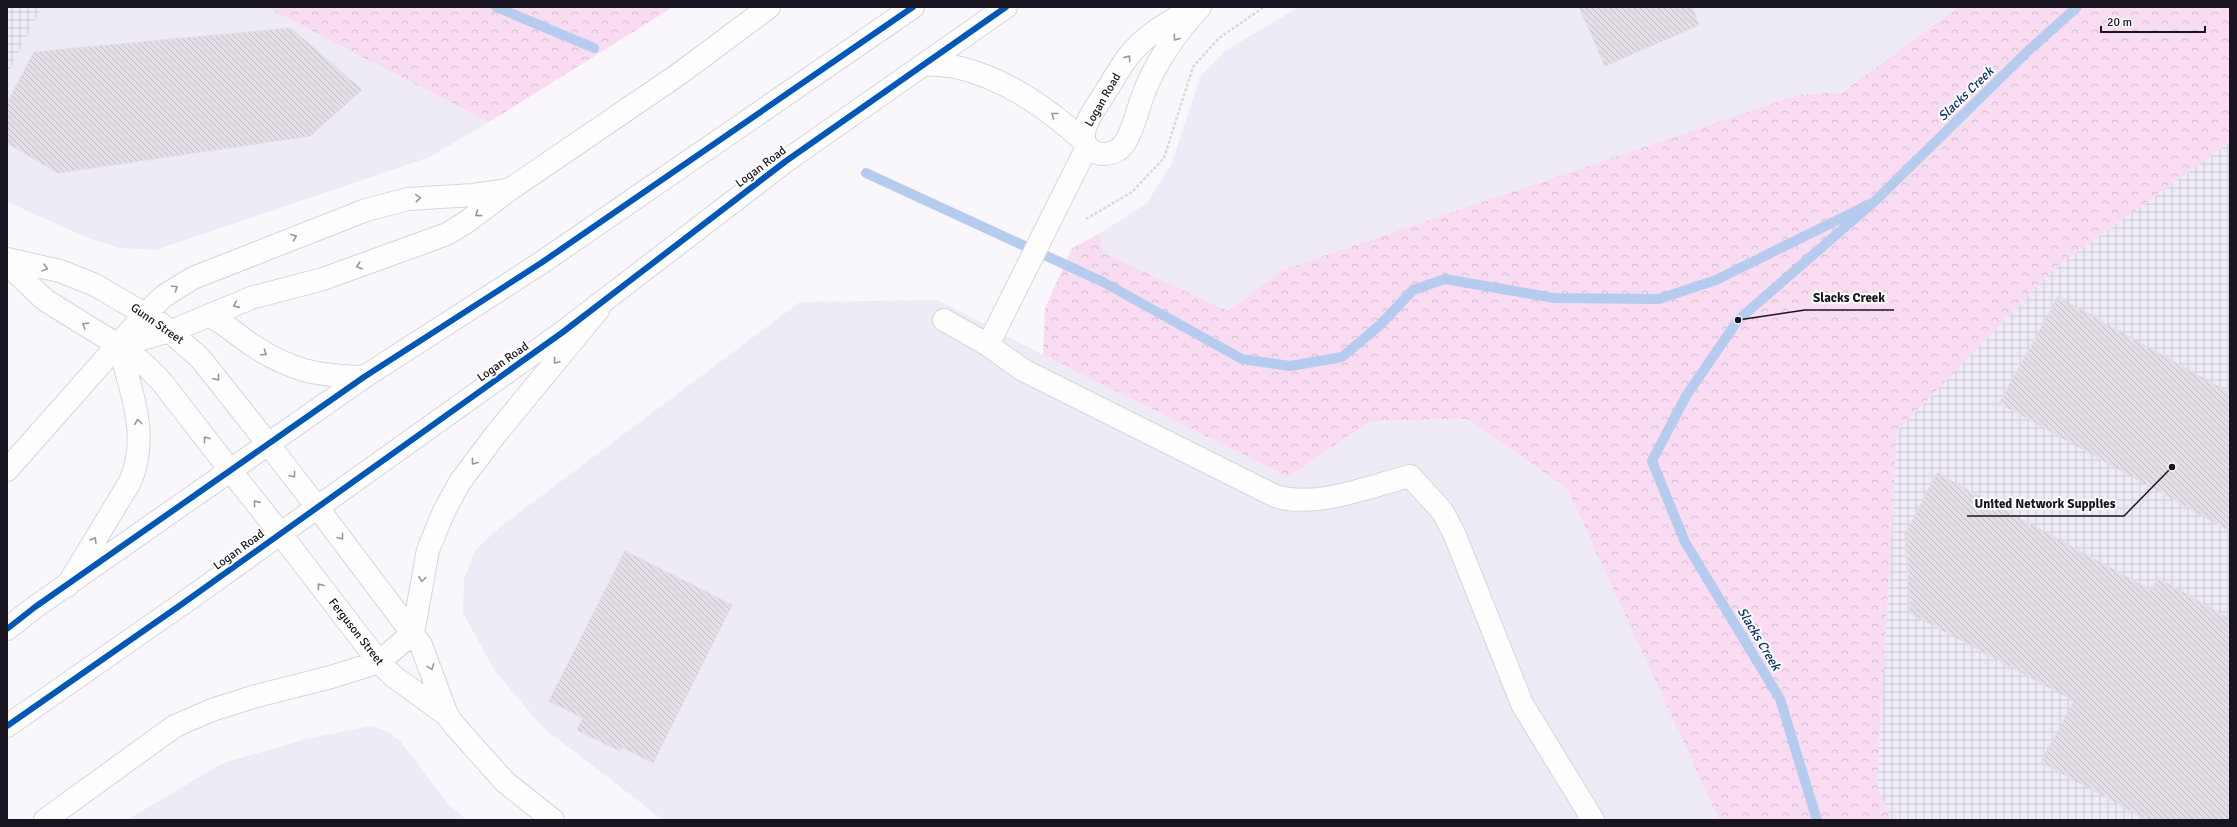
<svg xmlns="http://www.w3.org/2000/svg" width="2237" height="827" font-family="Signika,sans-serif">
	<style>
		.built { fill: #eeebf6 }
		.industrial { fill: url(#industrial-grid) }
		.park { fill: url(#park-crowns) }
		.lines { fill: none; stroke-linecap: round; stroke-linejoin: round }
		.stream { stroke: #b6ccef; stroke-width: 10 }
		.building { fill: url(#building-back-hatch); stroke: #e2dde4 }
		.minor-casing { stroke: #d7d4dc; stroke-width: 24 }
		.major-casing { stroke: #d7d4dc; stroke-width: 24 }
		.path { stroke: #d9d8da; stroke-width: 2.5; stroke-dasharray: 3 2; stroke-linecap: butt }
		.minor { stroke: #fefeff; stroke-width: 22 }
		.major { stroke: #fefeff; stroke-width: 22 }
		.cycleway-casing { stroke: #fff; stroke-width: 8 }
		.cycleway { stroke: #0057b8; stroke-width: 6 }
		.oneway { stroke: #96959b }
		.labels { text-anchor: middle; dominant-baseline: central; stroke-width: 4; stroke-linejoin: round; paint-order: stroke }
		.street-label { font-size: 12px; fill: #181420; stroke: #fff }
		.water-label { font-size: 13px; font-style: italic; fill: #082f67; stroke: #fff }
		.leader { fill: none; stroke: #181420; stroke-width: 1.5 }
		.callout-dot { fill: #181420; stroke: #fff; stroke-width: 1.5 }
		.callout-label { font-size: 13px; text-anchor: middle; font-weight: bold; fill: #181420; stroke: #fff; stroke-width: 4; stroke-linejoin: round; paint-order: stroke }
	</style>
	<defs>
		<pattern id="industrial-grid" width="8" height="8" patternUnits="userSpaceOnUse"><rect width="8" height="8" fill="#eeebf6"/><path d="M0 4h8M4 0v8" fill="none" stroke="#cbc9d3"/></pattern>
		<pattern id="park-crowns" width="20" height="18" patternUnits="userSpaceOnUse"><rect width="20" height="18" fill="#f9dcf2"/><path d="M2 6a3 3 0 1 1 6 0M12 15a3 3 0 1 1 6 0" fill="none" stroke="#d5bccf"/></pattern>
		<pattern id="building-back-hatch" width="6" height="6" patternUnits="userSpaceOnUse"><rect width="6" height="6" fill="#e4dfe7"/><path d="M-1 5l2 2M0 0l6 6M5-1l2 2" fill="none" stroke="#c3bec6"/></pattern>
	</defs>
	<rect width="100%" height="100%" fill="#f9f7fc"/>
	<path class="built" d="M42 7H265L489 122 430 157 156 250 119 248 91 239 7 202V75Z
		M1299 7H1958L1843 92 1797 95 1282 270 1228 311 1104 253 1099 234 1147 203 1172 163 1200 77 1225 51Z
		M938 300 1043 355 1288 477 1371 421 1468 419 1568 488 1719 820H663L541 726 495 671 463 613 464 579 475 551 500 527 800 302Z
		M371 726 388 732 400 741 449 805 468 820H127L223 763 306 739Z"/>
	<path class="industrial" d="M7 7H42L7 75Z
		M2230 142V820H1891L1877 785 1897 431 2055 268Z"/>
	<path class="park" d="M265 7H673L489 122Z
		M1958 7H2230V142L2055 268 1897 431 1877 785 1891 820H1719L1567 488 1467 419 1371 421 1288 477 1043 355 1045 308 1072 248 1099 234 1104 253 1228 311 1282 270 1797 95 1843 92Z"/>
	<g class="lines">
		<path class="stream" d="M496 7 594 48
			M866 173 1103 282 1242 359 1290 366 1342 357 1381 324 1413 290 1445 279 1554 298 1659 299 1716 280 1874 202
			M1817 820 1780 699 1685 542 1652 461 1686 396 1738 320 1874 202 2028 51 2077 7"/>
	</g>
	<path class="building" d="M1579 7H1692L1699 25 1605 66Z
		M291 28 362 90 310 136 58 173 7 143V103L34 52Z
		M2058 297 2230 393V531L1999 403Z
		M1937 473 2151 590 2158 578 2230 619V820H2147L2041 762 2074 701 1910 613 1905 534Z
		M625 551 732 605 653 763 622 747 620 751 577 730 583 718 549 701Z"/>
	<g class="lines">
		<g class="minor-casing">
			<path id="minor" d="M1194 7C1171 21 1148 33 1131 53 1121 65 1114 79 1106 91 1099 103 1089 115 1085 128 1077 156 1114 163 1126 141 1135 126 1138 106 1145 90 1157 60 1178 31 1200 7
				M925 64C935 65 946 65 956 67 1005 78 1047 108 1084 141
				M7 259 60 271 95 285 160 323 200 358 269 445
				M7 264 45 300 129 352 145 365 161 381 230 470
				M209 316C225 323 237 335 252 345 291 371 318 376 364 377
				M944 320 988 345 1023 370 1275 496C1315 509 1371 486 1410 476L1442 511 1454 533 1522 704 1593 820
				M988 345 1087 147
				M119 346 179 328 251 298 323 279 447 234 468 221 509 190 679 74 769 7
				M7 470 146 313 164 296 193 278 366 210 408 199 473 195 508 190
				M317 507 421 645 447 715 455 726 505 782 553 820
				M280 533 379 662 393 676 447 715
				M67 586 130 482C150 436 131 391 119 346
				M45 820 175 726 212 710 256 696 331 677 379 662 413 633 428 550 444 511 460 482 496 434 598 310"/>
		</g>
		<g class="major-casing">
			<path id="major" d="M269 445 317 507
				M230 470 280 533
				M7 629 35 607 364 377 541 263 913 7
				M7 726 182 604 563 332 786 161 1006 7"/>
		</g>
		<path class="path" d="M1086 219 1132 192 1164 158 1193 67 1219 38 1264 7"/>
		<use href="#minor" class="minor"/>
		<use href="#major" class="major"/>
		<g class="cycleway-casing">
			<path id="cycleway" d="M7 629 35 607 364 377 541 263 913 7
				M7 726 182 604 563 332 786 161 1006 7"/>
		</g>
		<use href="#cycleway" class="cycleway"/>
	</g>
	<defs><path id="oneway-chevron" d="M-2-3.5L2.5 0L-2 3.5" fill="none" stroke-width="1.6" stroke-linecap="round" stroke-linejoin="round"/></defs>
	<g class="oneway">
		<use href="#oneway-chevron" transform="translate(1176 38) rotate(126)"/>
		<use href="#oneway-chevron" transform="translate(1128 58) rotate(-55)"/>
		<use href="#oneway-chevron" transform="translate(1054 115) rotate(-142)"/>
		<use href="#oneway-chevron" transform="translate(418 198) rotate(-4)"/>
		<use href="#oneway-chevron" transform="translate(478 214) rotate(144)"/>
		<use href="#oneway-chevron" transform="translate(294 237) rotate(-21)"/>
		<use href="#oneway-chevron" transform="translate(359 266) rotate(161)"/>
		<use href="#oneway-chevron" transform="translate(45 268) rotate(15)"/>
		<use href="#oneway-chevron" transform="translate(175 288) rotate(-35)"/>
		<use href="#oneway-chevron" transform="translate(236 305) rotate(156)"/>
		<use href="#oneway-chevron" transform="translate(85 325) rotate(-148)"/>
		<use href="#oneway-chevron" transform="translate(264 353) rotate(34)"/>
		<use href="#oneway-chevron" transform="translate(556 361) rotate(130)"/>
		<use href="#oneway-chevron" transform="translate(217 378) rotate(51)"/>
		<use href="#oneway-chevron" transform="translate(138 422) rotate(-97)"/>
		<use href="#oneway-chevron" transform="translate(206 439) rotate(-127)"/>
		<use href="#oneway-chevron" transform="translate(474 462) rotate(128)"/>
		<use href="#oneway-chevron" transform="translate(293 475) rotate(52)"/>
		<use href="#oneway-chevron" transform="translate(256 503) rotate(-129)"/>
		<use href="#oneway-chevron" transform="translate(341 537) rotate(52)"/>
		<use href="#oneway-chevron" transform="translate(94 540) rotate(-59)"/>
		<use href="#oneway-chevron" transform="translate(422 579) rotate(99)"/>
		<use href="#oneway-chevron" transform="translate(320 586) rotate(-127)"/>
		<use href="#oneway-chevron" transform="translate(431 667) rotate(70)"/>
	</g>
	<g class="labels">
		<g class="street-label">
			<text transform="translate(1103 100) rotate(-60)">Logan Road</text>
			<text transform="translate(761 167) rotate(-37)">Logan Road</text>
			<text transform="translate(157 324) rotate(35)">Gunn Street</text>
			<text transform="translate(503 362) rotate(-35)">Logan Road</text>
			<text transform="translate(239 550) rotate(-36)">Logan Road</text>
			<text transform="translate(356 632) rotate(52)">Ferguson Street</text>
		</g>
		<g class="water-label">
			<text transform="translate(1966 94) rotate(-44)">Slacks Creek</text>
			<text transform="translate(1759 639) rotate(59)">Slacks Creek</text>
		</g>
	</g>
	<path class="leader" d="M1738 320L1805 310H1894M2172 467L2124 516H1967"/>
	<g class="callout-dot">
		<circle cx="1738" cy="320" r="4"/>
		<circle cx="2172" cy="467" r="4"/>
	</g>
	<g class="callout-label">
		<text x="1849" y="302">Slacks Creek</text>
		<text x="2045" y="508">United Network Supplies</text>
	</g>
	<rect width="2237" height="827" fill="none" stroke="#181420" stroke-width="16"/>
	<path d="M2101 26v6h104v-6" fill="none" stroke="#181420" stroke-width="2"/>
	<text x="2107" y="26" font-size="12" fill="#181420" stroke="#ffffff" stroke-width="3" paint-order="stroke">20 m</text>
</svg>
